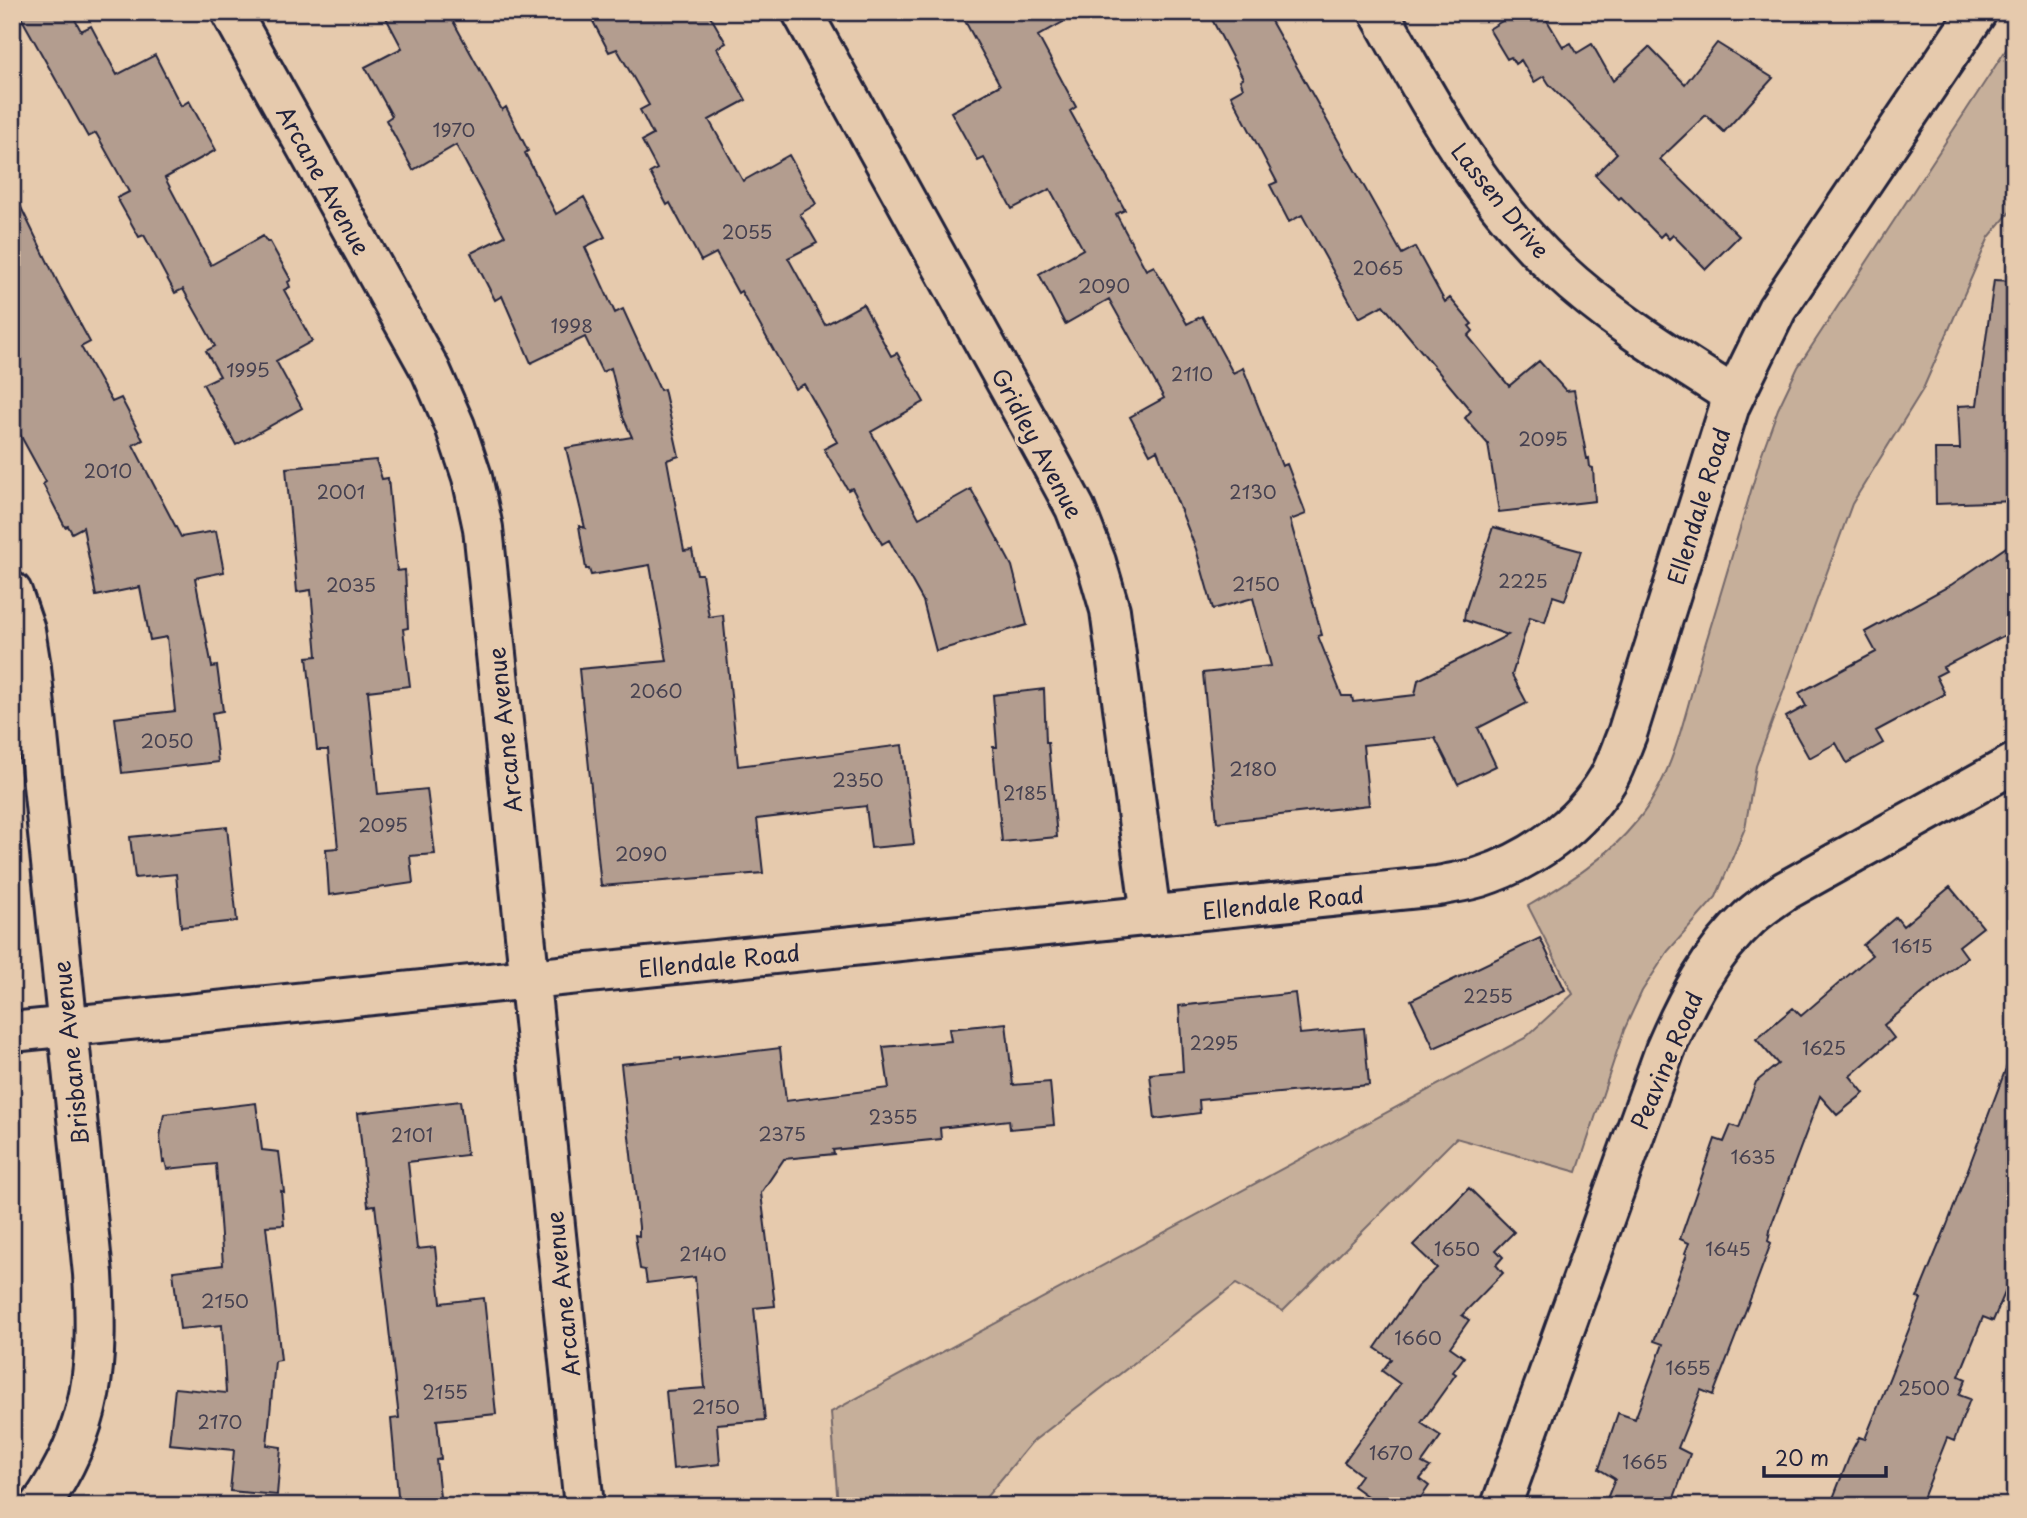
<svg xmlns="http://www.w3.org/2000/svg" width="2027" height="1518" font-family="'Playpen Sans',sans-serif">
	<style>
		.green { fill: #c6af9a; stroke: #74686a; stroke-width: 2 }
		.building { fill: #b39d8f; stroke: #22223b; stroke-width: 2 }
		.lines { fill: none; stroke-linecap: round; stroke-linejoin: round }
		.minor-casing { stroke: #22223b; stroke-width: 44 }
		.minor { stroke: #e6caad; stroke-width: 38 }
		.labels { text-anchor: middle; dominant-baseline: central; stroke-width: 7; stroke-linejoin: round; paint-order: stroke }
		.number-label { font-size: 19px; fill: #464150 }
		.street-label { font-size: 23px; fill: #22223b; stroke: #e6caad }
	</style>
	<rect width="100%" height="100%" fill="#e6caad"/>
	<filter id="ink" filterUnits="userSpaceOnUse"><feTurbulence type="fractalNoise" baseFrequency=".0143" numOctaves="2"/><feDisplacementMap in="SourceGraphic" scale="14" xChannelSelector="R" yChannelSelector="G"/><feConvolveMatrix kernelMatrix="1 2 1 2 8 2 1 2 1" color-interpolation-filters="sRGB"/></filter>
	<g filter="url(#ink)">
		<path class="green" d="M2015 36V206L1989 237 1923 389 1852 504 1756 766 1745 828 1716 897 1668 951 1642 991 1624 1030 1577 1172 1456 1138 1283 1311 1236 1284 1031 1443 979 1506H838L831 1412 1525 1038 1573 994 1528 906C1569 882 1607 858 1637 821 1674 776 1685 713 1701 658 1722 590 1742 522 1762 453L1778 409 1798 367Z"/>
		<path class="building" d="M18 12H71L81 31 91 26 117 75 155 55 181 106 189 101 216 150 165 178 211 265 263 236 267 242H270L291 280 288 282 290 287 284 290 312 341 276 361 302 408 236 445 203 384 220 376 206 351 215 346 183 289 175 293 144 235 139 237 117 198 129 192 96 133 88 137Z
			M383 12H448L502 110 506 107 528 151 525 153 556 214 584 197 605 237 585 247 615 313 623 309 660 390 664 389 679 456 667 460 684 551 692 550 697 574H702L709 617 723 615 738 766 902 745 914 844 871 848 866 806 757 819 763 873 601 886 579 669 667 661 650 565 591 575 589 569H586L579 526 585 528 566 448 632 437 623 417 611 368 602 372 585 337 531 363 502 296 495 300 471 253 505 236 456 145 413 170 386 120 392 116 365 67 402 48Z
			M588 12H708L726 43 717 48 746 100 709 120 743 181 789 155 816 204 800 214 817 243 788 258 825 325 863 304 891 356 897 353 924 402 871 432 919 518 971 489 1012 566 1027 625 936 651 923 601 889 540 882 544 852 488 848 490 824 449 837 442 804 384 795 389 741 291 738 293 716 253 701 261 670 203 667 205 650 173 657 169 642 141 653 135 640 110 649 105 617 49 609 52Z
			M960 12H1081L1038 36 1076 107 1070 111 1125 210 1116 214 1146 270 1154 266 1187 324 1202 316 1233 373 1243 368 1282 466 1287 464 1306 514 1290 520 1322 635 1318 636 1342 696H1352L1353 702 1415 695 1418 680 1508 635 1464 620 1465 612 1493 527 1581 551 1565 600 1553 596 1545 622 1530 617 1512 675 1527 703 1478 728 1496 766 1458 784 1435 738 1363 745 1369 805 1217 822 1203 673 1271 666 1253 598 1213 609 1196 549 1157 450 1150 454 1130 417 1164 398 1109 299 1065 324 1039 274 1083 249 1050 189 1012 209 984 158 978 161 951 112 1000 85Z
			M1208 12H1266L1402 254 1415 247 1445 302 1450 298 1472 324 1469 326 1473 331 1468 336 1509 386 1539 361 1566 391 1574 390 1587 459 1589 458 1590 467 1593 468 1595 501 1499 512 1488 444 1465 418 1471 411 1383 305 1359 318 1302 215 1289 222 1270 185 1277 182 1231 95 1243 88 1240 80 1243 78Z
			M1517 12H1542L1563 47 1571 43 1577 53 1592 44 1613 81 1649 47 1685 84 1717 43 1773 78 1724 132 1706 115 1660 159 1739 236 1706 269 1673 235 1669 239 1664 233 1660 237 1621 197 1619 199 1595 175 1617 153 1549 84 1544 76 1534 82 1521 60 1515 64 1511 57 1507 59 1489 29Z
			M12 189 60 287 90 342 81 347 112 402 121 398 143 440 133 445 181 537 216 531 224 572 195 578 212 667 217 666 223 711 212 713 218 762 122 773 115 718 175 711 167 637 150 640 140 587 96 596 83 527 72 533 68 526 65 527 43 484 46 482 12 420Z
			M1994 280 2015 281V501L1936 504 1935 449H1960L1958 406 1977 405Z
			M376 460 382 479 388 478 397 571 405 570 408 628 403 629 410 686 368 691 378 794 427 789 435 854 410 856 413 883 329 895 326 849 338 848 328 750H317L307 657 317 656 311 590 297 592 286 468Z
			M2015 541V630L1943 667 1946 671 1936 676 1945 694 1876 731 1883 743 1847 763 1836 743 1809 758 1786 717 1806 706 1799 693 1876 652 1865 632 1951 585Z
			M1044 689 1046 742H1048L1057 837 1002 842 993 747H997L993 695Z
			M227 827 237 921 181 927 176 874 135 878 130 837Z
			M1950 887 1983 927 1959 946 1967 957 1884 1025 1894 1038 1850 1076 1864 1093 1837 1115 1820 1096 1771 1226 1768 1241 1771 1243 1754 1289 1713 1395 1701 1390 1678 1448 1690 1454 1671 1506H1604L1615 1479 1599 1469 1618 1413 1635 1419 1663 1344 1654 1341 1687 1254 1685 1253 1689 1243 1680 1239 1715 1139 1724 1142 1731 1125 1739 1128 1756 1082 1778 1064 1756 1039 1793 1008 1801 1016 1872 955 1863 945 1896 917 1903 926Z
			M1540 938 1565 990 1434 1048 1411 1000Z
			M1295 993 1300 1034 1364 1028 1369 1085 1199 1100 1200 1113 1155 1119 1150 1074 1183 1071 1179 1006Z
			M1006 1023 1013 1085 1050 1082 1054 1125 1010 1129 1009 1120 940 1128 941 1139 833 1150 834 1154 784 1159 761 1193 775 1306 754 1308 765 1420 717 1424 720 1464 673 1469 666 1391 705 1388 695 1277 647 1283 645 1270 640 1269 635 1235 639 1236V1227L621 1064 681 1058V1060L780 1048 786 1101 889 1088 883 1047 951 1041 949 1029Z
			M2011 1055 2015 1056V1269L1993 1321 1983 1317 1959 1376 1966 1379 1959 1395 1970 1399 1954 1441 1947 1438 1920 1506H1830L1852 1450 1859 1437 1865 1439 1921 1299 1917 1298 1947 1225Z
			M460 1101 467 1155 408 1162 417 1249 435 1247 441 1303 484 1298 496 1414 437 1420 441 1459 436 1460 441 1506H399L391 1419 399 1418 375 1205 368 1206 358 1113Z
			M256 1103 262 1150 279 1152 284 1192 281 1191 284 1225 266 1226 281 1360 275 1361 267 1445 281 1447 277 1495 230 1491 234 1450 169 1444 175 1388 226 1393 222 1325 180 1329 173 1271 223 1265 216 1164 167 1169 165 1161 163 1162 160 1137 164 1114Z
			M1469 1188 1514 1232 1496 1250 1503 1257 1496 1265 1503 1273 1462 1315 1469 1320 1450 1347 1464 1357 1453 1372 1456 1374 1421 1423 1441 1436 1422 1463 1430 1467 1420 1479 1429 1486 1415 1506H1381L1353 1486 1361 1475 1344 1462 1400 1384 1382 1371 1391 1359 1375 1348 1417 1287 1437 1268 1413 1245Z"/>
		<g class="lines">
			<g class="minor-casing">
				<path id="minor" d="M231 12 431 371 455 426 472 477 483 528 584 1506
					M802 12 1048 458 1075 508 1096 562 1110 610 1151 916
					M1379 12C1430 104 1480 197 1557 269 1610 319 1673 357 1734 396
					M12 592 25 630 31 667 93 1274C98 1366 95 1427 40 1506
					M12 1032 1438 886C1452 883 1467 881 1480 877 1532 860 1580 826 1608 779 1616 765 1621 748 1627 734L1730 405 1777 309 1977 12
					M1501 1506 1665 1050C1686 1001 1710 954 1750 917 1760 908 1773 899 1785 891L2015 763"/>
			</g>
			<use href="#minor" class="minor"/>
		</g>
	</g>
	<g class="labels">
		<g class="number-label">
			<text x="454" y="129">1970</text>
			<text x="747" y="231">2055</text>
			<text x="1378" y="267">2065</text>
			<text x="1104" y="285">2090</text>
			<text x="572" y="325">1998</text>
			<text x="248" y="369">1995</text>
			<text x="1192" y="373">2110</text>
			<text x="1543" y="438">2095</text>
			<text x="108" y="470">2010</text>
			<text x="341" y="491">2001</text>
			<text x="1253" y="491">2130</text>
			<text x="1523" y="580">2225</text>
			<text x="1256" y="583">2150</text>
			<text x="351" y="584">2035</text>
			<text x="656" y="690">2060</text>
			<text x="167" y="740">2050</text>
			<text x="1253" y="768">2180</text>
			<text x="858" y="779">2350</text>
			<text x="1025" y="792">2185</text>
			<text x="383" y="824">2095</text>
			<text x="641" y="853">2090</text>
			<text x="1912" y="945">1615</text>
			<text x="1488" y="995">2255</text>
			<text x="1214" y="1042">2295</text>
			<text x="1824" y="1047">1625</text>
			<text x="893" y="1116">2355</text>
			<text x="782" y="1133">2375</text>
			<text x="412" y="1134">2101</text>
			<text x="1753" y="1156">1635</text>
			<text x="1457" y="1248">1650</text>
			<text x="1728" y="1248">1645</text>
			<text x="703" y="1253">2140</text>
			<text x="225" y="1300">2150</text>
			<text x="1418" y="1337">1660</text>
			<text x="1688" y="1367">1655</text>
			<text x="1924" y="1387">2500</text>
			<text x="445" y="1391">2155</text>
			<text x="716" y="1406">2150</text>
			<text x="220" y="1421">2170</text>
			<text x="1391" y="1452">1670</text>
			<text x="1645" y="1461">1665</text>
		</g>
		<g class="street-label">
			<text transform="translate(324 180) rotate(61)">Arcane Avenue</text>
			<text transform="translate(1501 200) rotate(51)">Lassen Drive</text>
			<text transform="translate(1038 443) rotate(62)">Gridley Avenue</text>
			<text transform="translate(1698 506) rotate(-73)">Ellendale Road</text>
			<text transform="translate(504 730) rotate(-96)">Arcane Avenue</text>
			<text transform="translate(1283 902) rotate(-6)">Ellendale Road</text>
			<text transform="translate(719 960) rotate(-6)">Ellendale Road</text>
			<text transform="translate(70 1053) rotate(-96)">Brisbane Avenue</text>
			<text transform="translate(1666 1060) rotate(-67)">Peavine Road</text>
			<text transform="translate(562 1294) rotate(-96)">Arcane Avenue</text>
		</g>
	</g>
	<rect width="2027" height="1518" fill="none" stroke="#e6caad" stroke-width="42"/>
	<rect x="21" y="21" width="1985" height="1476" fill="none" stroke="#22223b" stroke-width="2.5" filter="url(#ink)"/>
	<path d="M1764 1466v10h122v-10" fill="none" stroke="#22223b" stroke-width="3.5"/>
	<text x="1775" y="1466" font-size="21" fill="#22223b" stroke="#e6caad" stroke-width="5" paint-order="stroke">20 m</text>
</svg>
